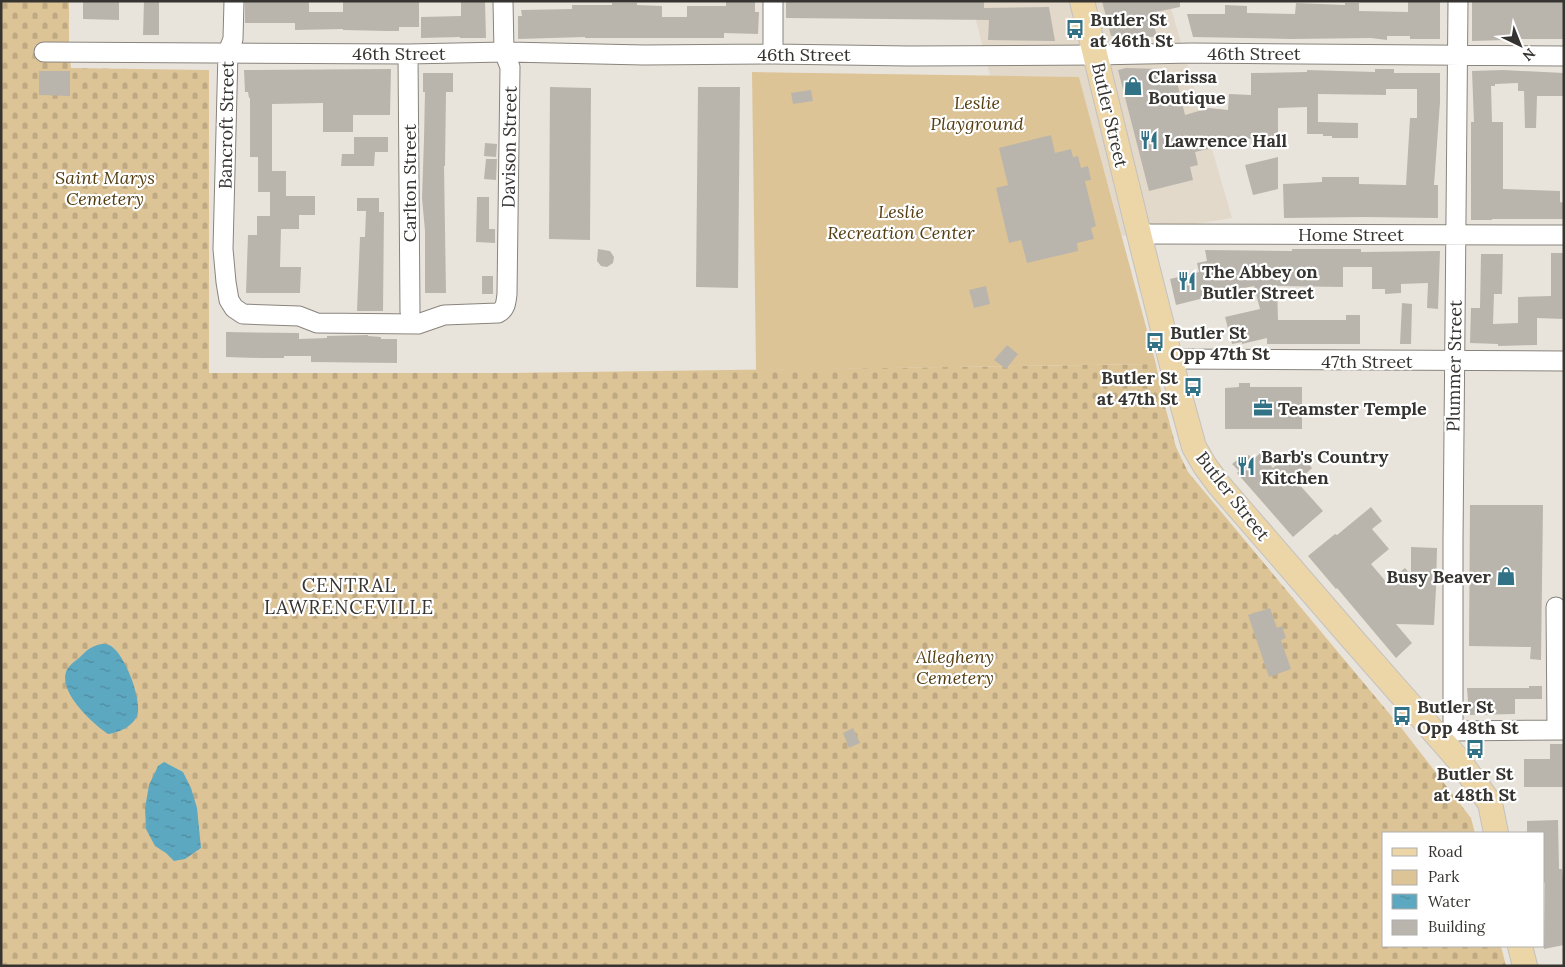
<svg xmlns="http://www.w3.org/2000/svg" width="1565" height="967" font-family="Lora,serif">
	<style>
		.built { fill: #e2d9ca }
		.cemetery { fill: url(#cemetery-stones) }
		.park { fill: #ddc497 }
		.water { fill: url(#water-ripples) }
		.building { fill: #b9b5ac }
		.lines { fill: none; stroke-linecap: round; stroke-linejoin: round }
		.minor-casing { stroke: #89847c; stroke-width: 21 }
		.major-casing { stroke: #c3c2c1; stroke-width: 26 }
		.minor { stroke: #fff; stroke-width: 19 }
		.major { stroke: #ecd5a7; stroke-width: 24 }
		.labels { text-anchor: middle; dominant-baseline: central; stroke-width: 4.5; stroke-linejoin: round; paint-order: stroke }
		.poi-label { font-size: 18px; font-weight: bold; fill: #363430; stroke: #fff; text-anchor: start }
		.street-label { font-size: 18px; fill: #363430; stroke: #fff }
		.park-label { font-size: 18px; font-style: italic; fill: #543e11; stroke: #fff }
		.neighbourhood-label { font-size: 19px; letter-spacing: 1px; fill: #363430; stroke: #fff }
	</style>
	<defs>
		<pattern id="cemetery-stones" width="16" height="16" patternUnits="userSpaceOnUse" patternTransform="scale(1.25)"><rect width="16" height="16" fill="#ddc497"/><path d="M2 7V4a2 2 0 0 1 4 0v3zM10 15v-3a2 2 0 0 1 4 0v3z" fill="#bea982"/></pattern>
		<pattern id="water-ripples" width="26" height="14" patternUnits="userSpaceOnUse" patternTransform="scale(1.25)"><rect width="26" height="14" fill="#5da8c1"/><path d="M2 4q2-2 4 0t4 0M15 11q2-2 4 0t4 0" fill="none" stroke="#4e8a9d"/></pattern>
	</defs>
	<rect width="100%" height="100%" fill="#e9e4db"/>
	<path class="built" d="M971 1H1169L1232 218 1122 236 1079 77 990 76Z"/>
	<path class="cemetery" d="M1 1H69V53L71 68 209 70V373H502L1156 364 1161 391 1176 447 1188 472 1403 730 1471 818 1475 833H1384V946H1501L1506 966H1Z"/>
	<path class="park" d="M752 72 1079 77 1156 364 756 370Z"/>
	<path class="water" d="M102 644C104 644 108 644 109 645 124 651 143 701 137 716 132 727 118 733 108 734 93 724 59 693 66 672 68 666 74 662 79 658 87 650 91 646 102 644Z
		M164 762 183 772 191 788 197 808 201 848 185 859 174 861 166 853 155 846 146 829 145 808 149 785 158 766Z"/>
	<path class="building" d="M83 1H119V20L83 19Z
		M144 1H159V35H143Z
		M245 1H309V12H343V1L419 2V27H399V31H387L343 30V29L295 30V23H245Z
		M461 1H485L486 38H460V37L421 38V17L461 16Z
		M726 1H755V12H759L758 34 724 33V38H585V37L518 39V16H522L521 10 572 9V5H612V3H637V5L662 6V17H687V6H726Z
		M786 1H984V8L1049 7 1055 41 988 40 989 20 786 18Z
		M1102 1H1180V7L1151 13 1157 37 1111 36Z
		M1408 1H1440V39H1410V36H1387V40L1371 38 1291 39 1193 37 1187 14H1225V5L1247 6V13L1295 14 1296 3 1345 5V3H1359V11L1408 12Z
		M1472 1H1564V39H1506V40L1472 41Z
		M1126 68 1161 69 1164 81 1176 78 1185 115 1209 108 1228 110 1229 94 1251 95V73L1307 72V70L1375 72V69H1394V73H1440V102L1434 185H1438V218L1364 217 1284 218 1283 184 1322 182V177H1359V184L1406 185 1410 118H1417V89H1386V95L1318 94V122L1358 123V138H1332V136H1323V134H1307V107L1278 108V140L1205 136 1208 149 1195 152 1198 165 1190 167 1193 180 1149 191 1118 70Z
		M391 69 390 115H353V132H323V103L272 104V171H286V196H315V215H299V229H281L280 267H301L300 293H246L248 235H257V216H270V192H258V157H250V98H249L248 92H245L244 70Z
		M1503 70 1564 73V96H1537L1536 128H1525L1524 91H1518V83L1495 84V86H1491L1492 122H1503V189L1560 191V202L1564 203V219H1492V220H1471V122H1474L1472 71Z
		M39 71H70V96L39 95Z
		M423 73H453V92H446L445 166H444L446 293H425V231L422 198 424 139 425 92H423Z
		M550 87 591 88 590 240 549 239Z
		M698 87H740L738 288 696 287Z
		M811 90 813 101 793 104 791 93Z
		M1051 135 1055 153 1071 149 1073 157 1078 156 1081 168 1088 166 1091 180 1085 181 1096 226 1091 228 1094 239 1077 243 1078 251 1027 263 1021 240 1009 243 996 188 1008 185 999 148Z
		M354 137H388V152H375L374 166H341L342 154H354Z
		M485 143 497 144 496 157 484 156Z
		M1278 157V189L1253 195 1245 165Z
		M486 159H497L496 180 484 179Z
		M477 197H489V229H495V243L476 242Z
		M357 198H379V212H384L383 311H357L360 237H365L366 211H357Z
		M598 249 610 251 614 257 613 263 607 267 601 266 597 261Z
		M1292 249H1361V252L1440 251 1438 309 1427 308 1428 283 1401 284V293L1385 294V289H1372V267H1343V287L1277 286 1278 320H1346V315H1360V344H1267V338L1242 344V342L1232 344 1225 317 1260 309 1254 286 1224 292V293L1176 305 1170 279 1199 272 1197 263 1207 261 1205 250 1292 251Z
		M1551 253H1564V319L1537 318V345L1498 346V344L1470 343 1471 308H1480L1481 254H1503L1502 294H1494L1493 324 1518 323V297L1551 296Z
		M482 276H493V294H482Z
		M986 286 990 304 974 308 969 290Z
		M1402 303 1412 304 1411 344H1400Z
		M226 332 299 333V339L327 338V336L368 335V336L381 337V339H397V363L311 362V356H284V358H260L226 357Z
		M1007 345 1018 354 1006 369 994 360Z
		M1239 383H1250V387H1302V429H1225V388L1239 387Z
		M1260 453 1273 468 1284 458 1287 461 1293 457 1295 460 1300 455 1312 468 1297 482 1323 511 1293 537 1237 473 1239 471 1232 464 1241 457 1249 455 1253 460Z
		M1470 505H1543L1541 660 1530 659 1531 647 1469 646Z
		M1371 507 1382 521 1372 529 1389 549 1371 564 1387 583 1405 568 1411 575V547L1437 548 1436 589 1434 625 1396 624 1412 643 1396 658 1337 588 1336 589 1308 556 1335 534 1337 535Z
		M1270 608 1277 628 1282 626 1286 638 1281 640 1291 669 1269 677 1248 615Z
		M1529 686H1542V699H1515V714L1469 715 1467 688H1529Z
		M853 728 860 743 849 748 843 733Z
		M1550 744H1564V787H1524V759H1550Z
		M1558 820 1559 869H1562L1564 890V945L1544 949 1545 882 1544 883V833H1527V821Z"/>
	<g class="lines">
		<g class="minor-casing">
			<path id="minor" d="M234 1 233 39 228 52 223 249 226 282 229 300 234 308 243 314 299 316 317 323 418 324 444 315 498 313C506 309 506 302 507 294L510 67 504 52 503 1
				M44 52 408 54 504 52 644 55 773 54 909 56 1096 55 1192 53 1564 56
				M408 54 410 312
				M773 54V1
				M1139 234 1564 235
				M1171 359 1564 361
				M1556 607 1557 730
				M1453 731V540L1458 1
				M1442 738 1453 731 1564 730"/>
		</g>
		<g class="major-casing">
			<path id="major" d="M1082 1 1139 234 1177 385 1194 447 1205 466 1219 485 1348 634 1457 758 1490 803 1496 833
				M1520 946 1525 966"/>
		</g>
		<use href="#minor" class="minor"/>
		<use href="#major" class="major"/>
	</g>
	<defs>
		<g id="bus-bare" transform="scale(1.5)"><path d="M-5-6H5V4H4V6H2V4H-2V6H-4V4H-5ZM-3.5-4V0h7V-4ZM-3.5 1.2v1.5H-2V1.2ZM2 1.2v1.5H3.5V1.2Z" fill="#327286" stroke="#fff" stroke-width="2.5" paint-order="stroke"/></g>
		<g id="shop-bare" transform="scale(1.5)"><path d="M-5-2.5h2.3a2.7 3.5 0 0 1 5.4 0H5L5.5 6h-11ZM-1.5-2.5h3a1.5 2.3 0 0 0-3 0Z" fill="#327286" stroke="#fff" stroke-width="2.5" paint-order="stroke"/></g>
		<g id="restaurant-bare" transform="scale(1.5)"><path d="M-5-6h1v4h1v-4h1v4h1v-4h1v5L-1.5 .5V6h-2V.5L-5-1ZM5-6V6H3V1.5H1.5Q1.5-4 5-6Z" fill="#327286" stroke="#fff" stroke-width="2.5" paint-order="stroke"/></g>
		<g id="office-bare" transform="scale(1.5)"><path d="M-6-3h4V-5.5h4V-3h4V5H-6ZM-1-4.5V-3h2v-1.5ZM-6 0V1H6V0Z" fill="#327286" stroke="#fff" stroke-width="2.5" paint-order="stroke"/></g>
	</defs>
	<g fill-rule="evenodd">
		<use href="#bus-bare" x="1075" y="29"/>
		<use href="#shop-bare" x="1133" y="86"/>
		<use href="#restaurant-bare" x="1149" y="140"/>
		<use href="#restaurant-bare" x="1187" y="281"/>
		<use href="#bus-bare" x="1155" y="342"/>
		<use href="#bus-bare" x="1193" y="387"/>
		<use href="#office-bare" x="1263" y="408"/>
		<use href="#restaurant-bare" x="1246" y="466"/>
		<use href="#shop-bare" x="1506" y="576"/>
		<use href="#bus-bare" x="1402" y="716"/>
		<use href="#bus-bare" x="1475" y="749"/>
	</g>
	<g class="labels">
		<g class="poi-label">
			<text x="1090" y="19">Butler St<tspan x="1090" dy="21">at 46th St</tspan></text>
			<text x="1148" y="76">Clarissa<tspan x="1148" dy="21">Boutique</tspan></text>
			<text x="1164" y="140">Lawrence Hall</text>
			<text x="1202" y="271">The Abbey on<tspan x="1202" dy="21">Butler Street</tspan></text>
			<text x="1170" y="332">Butler St<tspan x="1170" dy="21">Opp 47th St</tspan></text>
			<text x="1178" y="377" text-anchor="end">Butler St<tspan x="1178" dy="21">at 47th St</tspan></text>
			<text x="1278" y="408">Teamster Temple</text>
			<text x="1261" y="456">Barb's Country<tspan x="1261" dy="21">Kitchen</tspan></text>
			<text x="1491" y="576" text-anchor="end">Busy Beaver</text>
			<text x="1417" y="706">Butler St<tspan x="1417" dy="21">Opp 48th St</tspan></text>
			<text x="1475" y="773" text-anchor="middle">Butler St<tspan x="1475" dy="21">at 48th St</tspan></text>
		</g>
		<g class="street-label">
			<text x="399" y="53">46th Street</text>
			<text x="1254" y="53">46th Street</text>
			<text x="804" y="54">46th Street</text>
			<text transform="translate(1110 115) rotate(77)">Butler Street</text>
			<text transform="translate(226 125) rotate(-89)">Bancroft Street</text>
			<text transform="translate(509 147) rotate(-89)">Davison Street</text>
			<text transform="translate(409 183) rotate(-90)">Carlton Street</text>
			<text x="1351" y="234">Home Street</text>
			<text x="1367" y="361">47th Street</text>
			<text transform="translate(1454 366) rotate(-89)">Plummer Street</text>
			<text transform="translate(1233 496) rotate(52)">Butler Street</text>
		</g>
		<g class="park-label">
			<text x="977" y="102">Leslie<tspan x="977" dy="21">Playground</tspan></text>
			<text x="105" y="177">Saint Marys<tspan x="105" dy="21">Cemetery</tspan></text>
			<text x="901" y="211">Leslie<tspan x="901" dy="21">Recreation Center</tspan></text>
			<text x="955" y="656">Allegheny<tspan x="955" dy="21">Cemetery</tspan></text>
		</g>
		<g class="neighbourhood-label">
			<text x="349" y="585">CENTRAL<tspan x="349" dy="22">LAWRENCEVILLE</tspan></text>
		</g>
	</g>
	<rect width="1565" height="967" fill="none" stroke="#363430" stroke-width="5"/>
	<rect x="1382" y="832" width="162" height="115" fill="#ffffff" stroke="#afaeac"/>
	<rect x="1392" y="848" width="25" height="8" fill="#ecd5a7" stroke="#afaeac"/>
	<text x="1428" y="857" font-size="15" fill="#363430">Road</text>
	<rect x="1392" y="870" width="25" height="15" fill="#ddc497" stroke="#afaeac"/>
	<text x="1428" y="882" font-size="15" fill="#363430">Park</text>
	<rect x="1392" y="894" width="25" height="15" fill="url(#water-ripples)" stroke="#afaeac"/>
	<text x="1428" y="907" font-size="15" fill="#363430">Water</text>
	<rect x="1392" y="920" width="25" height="15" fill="#b9b5ac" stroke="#afaeac"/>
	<text x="1428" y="932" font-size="15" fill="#363430">Building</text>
	<g transform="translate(1520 45) rotate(137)" stroke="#ffffff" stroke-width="4" paint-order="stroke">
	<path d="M0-4L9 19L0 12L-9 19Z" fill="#363430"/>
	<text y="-8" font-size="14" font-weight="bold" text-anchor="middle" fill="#363430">N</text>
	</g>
</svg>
